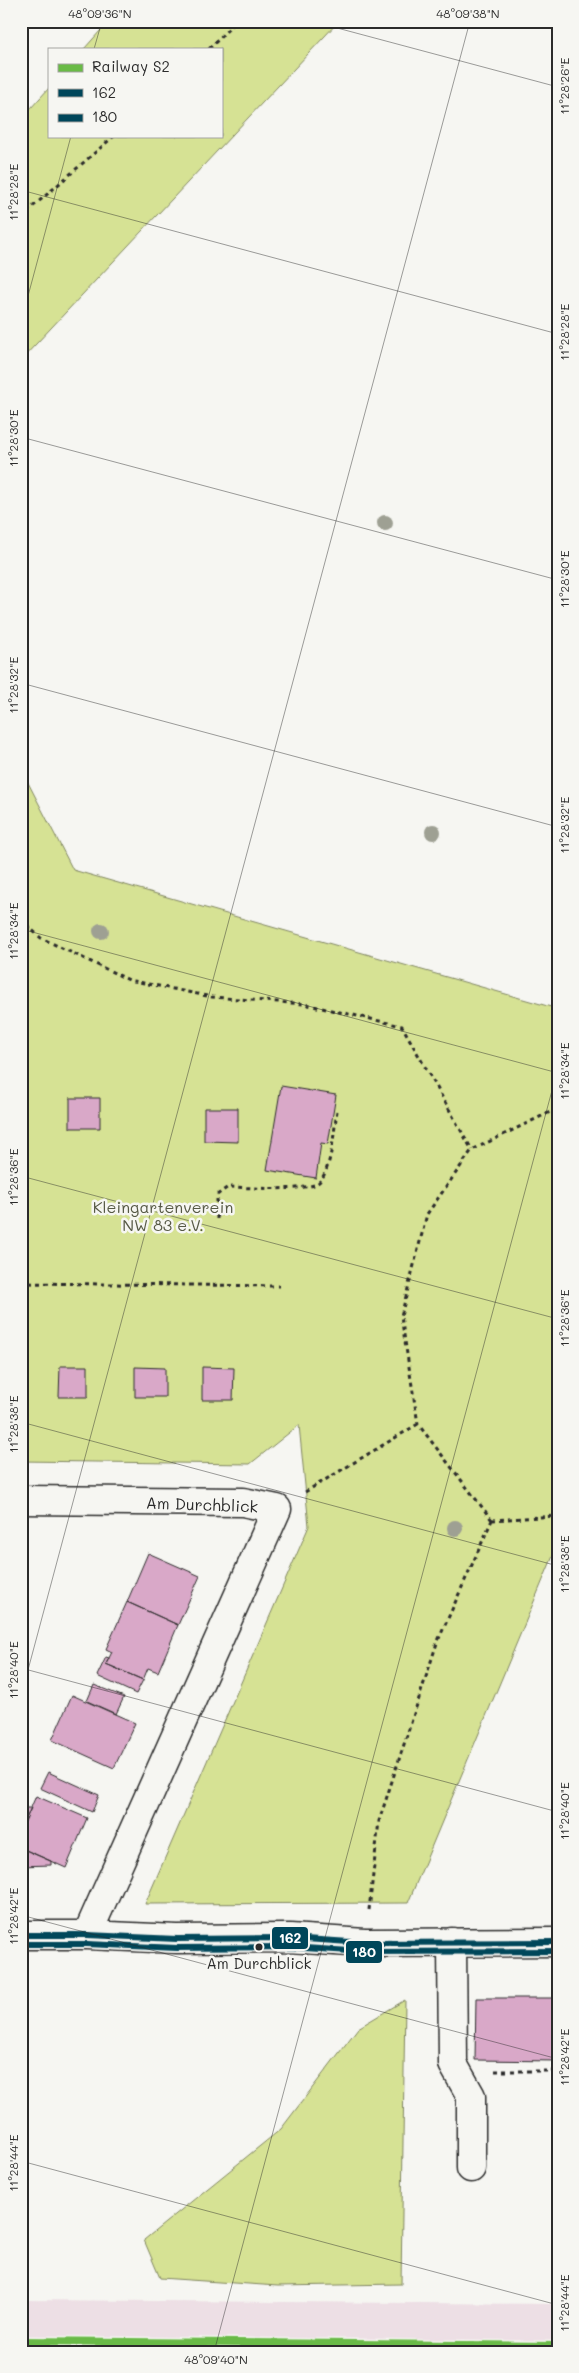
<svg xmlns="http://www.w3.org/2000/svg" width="579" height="2373" font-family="Mali,sans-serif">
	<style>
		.built { fill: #eddfe5 }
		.green { fill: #d6e294; stroke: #808660 }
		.building { fill: #d9a8c8; stroke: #2b2b2b }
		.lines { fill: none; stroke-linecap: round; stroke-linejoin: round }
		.minor-casing { stroke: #2b2b2b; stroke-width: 31 }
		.path { stroke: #2b2b2b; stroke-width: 3; stroke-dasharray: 4 4; stroke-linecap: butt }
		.minor { stroke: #f6f6f2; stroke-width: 28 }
		.bus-1-casing { stroke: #f6f6f2; stroke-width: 10 }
		.bus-2-casing { stroke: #f6f6f2; stroke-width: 10 }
		.bus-1 { stroke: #00465a; stroke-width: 6 }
		.bus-2 { stroke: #00465a; stroke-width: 6 }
		.rail-1-casing { stroke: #f6f6f2; stroke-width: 11 }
		.rail-1 { stroke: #69ba46; stroke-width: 8 }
		.tree { fill: #9ea093 }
		.ticks { fill: none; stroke: #2b2b2b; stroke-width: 1; stroke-opacity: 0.45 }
		.bus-dot { fill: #2b2b2b; stroke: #f6f6f2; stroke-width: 2 }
		.labels { text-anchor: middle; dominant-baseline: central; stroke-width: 5; stroke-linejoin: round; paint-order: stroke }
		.bus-label { font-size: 15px; fill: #2b2b2b; stroke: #f6f6f2 }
		.park-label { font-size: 16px; fill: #565945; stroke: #f6f6f2 }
		.street-label { font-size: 16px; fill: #2b2b2b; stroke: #f6f6f2 }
		.line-badge { stroke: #f6f6f2; stroke-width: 2 }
		.badge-label { font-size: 14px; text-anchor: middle; font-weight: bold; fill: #fff }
		.neatline { fill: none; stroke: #2b2b2b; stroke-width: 2 }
		.ticks-label { font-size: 12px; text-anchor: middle; fill: #2b2b2b }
	</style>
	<rect width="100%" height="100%" fill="#f6f6f2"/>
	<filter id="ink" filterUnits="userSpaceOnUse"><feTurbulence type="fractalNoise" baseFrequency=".02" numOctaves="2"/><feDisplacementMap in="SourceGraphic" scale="10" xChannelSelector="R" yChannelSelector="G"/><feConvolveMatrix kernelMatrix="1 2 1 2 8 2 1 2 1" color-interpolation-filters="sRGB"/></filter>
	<g filter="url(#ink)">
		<path class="built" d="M21 2300 558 2304V2352H21Z"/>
		<path class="green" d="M109 21H339L21 360V119L49 88V136H221V49H84Z
			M21 769 73 870 558 1009V1544L408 1903 145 1904 309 1526 299 1425 250 1464 21 1461Z
			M405 2000 401 2284 278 2286 160 2278 144 2240 281 2129 358 2028Z"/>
		<path class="building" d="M281 1086 336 1095 328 1144 321 1143 316 1178 267 1170Z
			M70 1098H100V1128H70Z
			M204 1108H238V1142L204 1141Z
			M60 1366H88V1397H59Z
			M135 1367 165 1368V1397H135Z
			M202 1367 234 1368 233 1400H202Z
			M148 1553 200 1576 178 1625 127 1602Z
			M127 1602 178 1625 158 1672 148 1668 143 1680 106 1664 112 1652 106 1649Z
			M106 1657 109 1658 106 1664 143 1680 136 1694 97 1676Z
			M94 1685 124 1697 116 1714 87 1701Z
			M72 1695 135 1723 114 1768 52 1740Z
			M48 1772 99 1795 92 1812 40 1788Z
			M36 1796 87 1818 66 1868 21 1848V1830Z
			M21 1808H31L21 1830Z
			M21 1848 51 1861V1865L21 1866Z
			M476 1998H558V2061L475 2060Z"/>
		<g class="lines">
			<g class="minor-casing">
				<path id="minor" d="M21 1500 243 1502 277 1509 87 1935
					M21 1935H87L177 1939 290 1938 365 1943 558 1942
					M452 1942 453 2064 471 2096V2168"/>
			</g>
			<path class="path" d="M209 49 236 21
				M21 217 114 136
				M21 920 41 938 129 980 212 997 304 1004 402 1026 472 1150
				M217 1219V1195L228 1187C246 1187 307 1193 319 1182 332 1169 334 1129 337 1111
				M21 1283 279 1286
				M305 1492 418 1424
				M492 1520 418 1424 401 1316 427 1214 472 1150 558 1108
				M492 1520 558 1516
				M369 1910 379 1821 437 1643 492 1520
				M495 2071H558"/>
			<use href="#minor" class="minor"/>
			<g class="bus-1-casing">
				<path id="bus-1" d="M21 1935H87L177 1939 290 1938 365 1943 558 1942"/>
			</g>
			<g class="bus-2-casing">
				<path id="bus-2" d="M21 1944H87L177 1948 290 1947 365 1952 558 1951"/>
			</g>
			<use href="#bus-1" class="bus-1"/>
			<use href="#bus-2" class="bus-2"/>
			<g class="rail-1-casing">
				<path id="rail-1" d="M21 2341 558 2346"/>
			</g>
			<use href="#rail-1" class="rail-1"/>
		</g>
		<g class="tree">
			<circle cx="385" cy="523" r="8"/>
			<circle cx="433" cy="832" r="8"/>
			<circle cx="101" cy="931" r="8"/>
			<circle cx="455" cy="1528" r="8"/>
		</g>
	</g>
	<path class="ticks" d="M311 21 558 87M94 49 102 21M21 190 558 334M21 322 71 136M21 437 558 580M21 683 558 827M21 929 558 1073M21 1176 558 1319M21 1422 558 1566M21 1668 558 1812M21 1696 470 21M21 1915 558 2059M21 2161 558 2305M214 2352 558 1068"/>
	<circle class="bus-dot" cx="259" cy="1947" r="4.5"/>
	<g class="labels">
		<g class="bus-label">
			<text x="259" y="1963">Am Durchblick</text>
		</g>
		<g class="park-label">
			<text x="163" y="1206">Kleingartenverein<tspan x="163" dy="18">NW 83 e.V.</tspan></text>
		</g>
		<g class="street-label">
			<text transform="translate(202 1504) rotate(2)">Am Durchblick</text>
		</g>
	</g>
	<g class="line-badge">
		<rect x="271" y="1926" width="38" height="24" rx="5" fill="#00465a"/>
		<rect x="345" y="1940" width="38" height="24" rx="5" fill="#00465a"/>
	</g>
	<g class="badge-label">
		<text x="290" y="1943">162</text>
		<text x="364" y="1957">180</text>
	</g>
	<rect width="579" height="2373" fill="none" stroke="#f6f6f2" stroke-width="55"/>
	<rect x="48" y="48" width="175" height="90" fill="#f6f6f2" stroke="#a5a5a2"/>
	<rect x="58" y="64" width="25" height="8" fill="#69ba46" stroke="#a5a5a2"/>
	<text x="92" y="72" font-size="15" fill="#2b2b2b">Railway S2</text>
	<rect x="58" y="89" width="25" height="8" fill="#00465a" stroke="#a5a5a2"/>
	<text x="92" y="98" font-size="15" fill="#2b2b2b">162</text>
	<rect x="58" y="114" width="25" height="8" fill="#00465a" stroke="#a5a5a2"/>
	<text x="92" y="122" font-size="15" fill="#2b2b2b">180</text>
	<rect x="28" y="28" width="524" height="2318" class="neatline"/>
	<g class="ticks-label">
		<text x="100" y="18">48°09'36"N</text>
		<text x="468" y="18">48°09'38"N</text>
		<text transform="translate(565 86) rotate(-90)" y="4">11°28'26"E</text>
		<text transform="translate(14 192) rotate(-90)" y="4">11°28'28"E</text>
		<text transform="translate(565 332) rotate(-90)" y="4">11°28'28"E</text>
		<text transform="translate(14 438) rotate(-90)" y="4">11°28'30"E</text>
		<text transform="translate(565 579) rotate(-90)" y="4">11°28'30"E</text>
		<text transform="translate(14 685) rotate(-90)" y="4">11°28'32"E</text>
		<text transform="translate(565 825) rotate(-90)" y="4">11°28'32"E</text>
		<text transform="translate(14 931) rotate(-90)" y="4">11°28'34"E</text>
		<text transform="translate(565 1071) rotate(-90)" y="4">11°28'34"E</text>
		<text transform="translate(14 1177) rotate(-90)" y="4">11°28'36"E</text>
		<text transform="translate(565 1318) rotate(-90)" y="4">11°28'36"E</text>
		<text transform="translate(14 1424) rotate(-90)" y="4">11°28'38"E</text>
		<text transform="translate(565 1564) rotate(-90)" y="4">11°28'38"E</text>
		<text transform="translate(14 1670) rotate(-90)" y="4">11°28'40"E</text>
		<text transform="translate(565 1811) rotate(-90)" y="4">11°28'40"E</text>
		<text transform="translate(14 1916) rotate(-90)" y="4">11°28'42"E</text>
		<text transform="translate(565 2057) rotate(-90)" y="4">11°28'42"E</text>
		<text transform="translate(14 2163) rotate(-90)" y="4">11°28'44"E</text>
		<text transform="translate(565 2303) rotate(-90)" y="4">11°28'44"E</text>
		<text x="216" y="2364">48°09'40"N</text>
	</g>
</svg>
